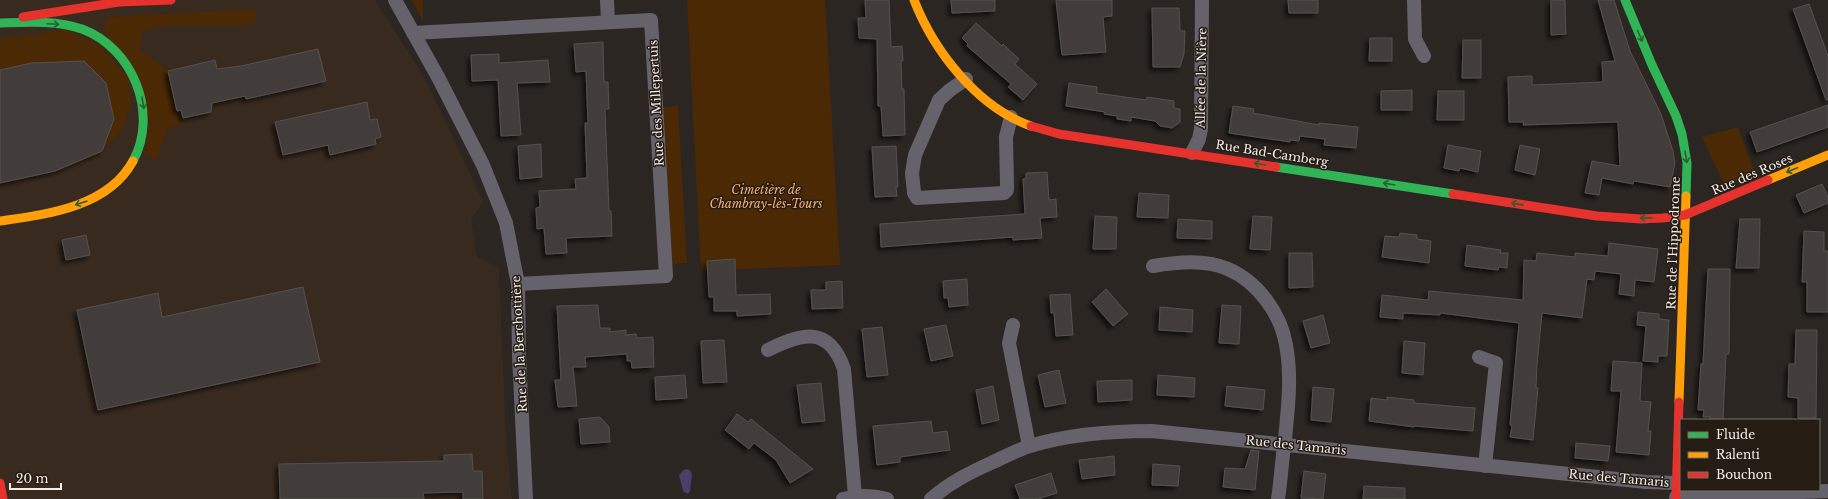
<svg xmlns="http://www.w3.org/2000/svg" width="1828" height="499" font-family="'Libre Baskerville',serif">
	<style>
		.built { fill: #382a1f }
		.green { fill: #4b2905 }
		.water { fill: #4a3e6a }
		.building { fill: #433e3a; stroke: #55504d; filter: url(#shadow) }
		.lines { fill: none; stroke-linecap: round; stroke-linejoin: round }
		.street { stroke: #65626b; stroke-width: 14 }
		.fast { stroke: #30b455; stroke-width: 9 }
		.slow { stroke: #ff9f0a; stroke-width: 9 }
		.jam { stroke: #e5322d; stroke-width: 9 }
		.oneway { stroke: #2a6031 }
		.labels { text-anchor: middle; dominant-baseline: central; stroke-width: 3; stroke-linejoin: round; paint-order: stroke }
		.street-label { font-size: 12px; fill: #f4ede8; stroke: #251c14 }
		.park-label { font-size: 12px; font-style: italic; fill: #f5ae72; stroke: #251c14 }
	</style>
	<defs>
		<filter id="shadow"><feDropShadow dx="-3.5" dy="3.5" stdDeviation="2" flood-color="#0009"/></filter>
	</defs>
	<rect width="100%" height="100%" fill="#2b2622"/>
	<path class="built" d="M0 0H375L426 80 483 202 471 219 477 257 499 268 506 436 512 499H0Z"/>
	<path class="green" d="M412 0H423V21Z
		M687 0H825L840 265 701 271Z
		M256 9V23L243 25H173L142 30 140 49 168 71 177 111 182 125 168 128 155 161 145 154 150 121 104 29 108 17Z
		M66 30 100 45 127 76 132 103 122 130 102 151 114 119 106 83 84 61 31 63 0 70V39Z
		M678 106 687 263 671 264 662 107Z
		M1738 127 1755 174 1725 186 1702 137Z"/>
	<path class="water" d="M685 469 690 470 692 474 690 491 688 494 683 491 679 475Z"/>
	<path class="building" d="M865 0H889L891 47 902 46 903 61H901L902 89H904L905 135 883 136 881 106H878L877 39 859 38 858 18H866Z
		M951 0H995V11L952 13Z
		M1056 0H1112V16L1103 17 1106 52 1062 55Z
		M1288 0H1318V13H1289Z
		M1551 0H1565L1566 34 1551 35Z
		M1598 0H1614L1630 51 1661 114 1673 151 1675 163 1670 187 1634 181 1633 184 1602 178 1599 195 1585 193 1592 161 1620 166 1618 122 1523 125 1524 122H1509L1508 77 1532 76V85L1603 82 1602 62 1615 61Z
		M1809 4 1828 56V100H1826L1793 9Z
		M1152 8H1179L1180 31H1185L1184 54 1180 67H1153Z
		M976 23 1002 46 1003 44 1019 59 1015 64 1037 84 1023 100 1008 87 1011 84 967 46 968 44 962 38Z
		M1370 38H1392V61H1369Z
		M1463 40H1481V78H1462Z
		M603 42 604 82H608L609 109H605L609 211H611L612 236 566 238 567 253 546 254 544 228 537 229 536 208 540 207 539 191 576 189 575 179 587 178 585 123H588L586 71 576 72 574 44Z
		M318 49 326 81 246 99 245 96 212 103 211 112 183 118 181 110 177 111 168 71 215 60 217 69 241 66Z
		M499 54V63L548 60 550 82 517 83 521 135 501 136 498 80 472 81 471 55Z
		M84 61 106 83 114 119 102 151 55 171 0 183V70L31 63Z
		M1069 83 1097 87V93L1146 100 1147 97 1174 101V108L1180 109V122L1172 128 1160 126 1155 121 1131 117V121L1117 119V116L1104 114 1105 112 1066 106Z
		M1412 90V110H1381V91Z
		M1438 91H1464V120H1437Z
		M367 102 370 120 377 119 381 137 375 139 376 144 330 155 328 145 283 155 275 122Z
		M1828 105V127L1757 152 1750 132Z
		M1233 106 1254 109 1253 113 1319 125V123L1358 127 1356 148 1324 145 1325 139 1300 136 1299 141 1290 140V142L1229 133Z
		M541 144 542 177 520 179 518 146Z
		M1448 145 1481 151 1478 172 1460 168 1459 171 1444 168Z
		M1520 145 1540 149 1535 175 1515 170Z
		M896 146 898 187H896L897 196 875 197 872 147Z
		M1047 172 1049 200 1056 199 1057 217 1040 218 1042 238 1013 240V237L881 247 880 224 1025 214 1023 179 1026 178V173Z
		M1822 184 1828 197V203L1804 213 1796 195Z
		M1139 193 1169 195 1168 218 1137 217Z
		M1095 216 1117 217 1116 249H1093Z
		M1253 216 1272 217 1270 250 1250 249Z
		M1178 219 1212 221V239L1177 238Z
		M1740 219H1760L1759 268H1736Z
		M1804 231 1824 232V251H1828V312H1807V282H1802Z
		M1400 233 1417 235V239L1431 241 1429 263 1382 257 1385 236 1399 237Z
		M86 235 90 255 66 260 62 240Z
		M1609 243 1658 249 1654 282 1635 280 1634 296 1619 294 1621 274 1595 271 1594 280 1587 279 1582 318 1542 313 1537 364 1536 388H1538L1533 440 1510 437 1512 426 1510 425 1519 323 1440 313V315L1403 313V319L1380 317 1382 295 1428 300 1429 291 1523 300 1524 260 1536 261 1537 253 1575 257V253L1608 256Z
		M1467 245 1501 250 1500 253H1508L1507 268 1499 267 1498 270 1465 266Z
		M1289 253H1312L1313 287 1289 288Z
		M735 259 736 295 770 294 771 314 737 316V311H714V297H709L707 261Z
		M1708 269H1730L1729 354H1726L1723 420H1710V417H1703L1704 410H1698L1701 364H1703Z
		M967 279 968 305 949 307 948 298H944L943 281Z
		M842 281 843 308 812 309 811 290H826V282Z
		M303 287 320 362 98 410 77 310 158 293 162 317Z
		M1106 289 1128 314 1113 326 1092 302Z
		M1070 294 1073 335 1056 336 1054 313H1051L1050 295Z
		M598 305 600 328H610V332L626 330V335L636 334 637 338 653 337 654 367 632 368 631 361H627V354L585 357 586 367H573L577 406 558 407 555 380H561L557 306Z
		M1222 305 1241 306 1239 344 1219 343Z
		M1160 307 1193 310 1192 332 1159 330Z
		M1638 312 1659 314V319L1669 320 1667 356H1658V362L1643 361 1646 326 1637 325Z
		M1323 315 1330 343 1311 348 1303 321Z
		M946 325 953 356 931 361 924 329Z
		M882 327 888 375 867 377 862 329Z
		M1796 330H1817L1816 418H1798V398L1788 397 1789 364H1795Z
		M724 340 727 382 703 383 701 341Z
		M1404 341 1425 343 1423 375 1402 373Z
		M1613 361 1642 363 1640 401 1651 402 1648 431H1651L1649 455 1616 452 1621 391H1611Z
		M1059 370 1066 403 1045 407 1038 375Z
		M685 375 687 398 656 400 655 377Z
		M1158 375 1195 378 1194 397 1157 395Z
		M1132 380V400L1098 402 1097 381Z
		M821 383 825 421 802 423 797 385Z
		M993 386 999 420 982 424 976 390Z
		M1227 386 1265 390 1263 410 1225 406Z
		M1313 387 1334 389 1331 422 1311 420Z
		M1387 397 1414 400V403L1475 408 1473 431 1414 426V427L1369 421 1371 398 1387 400Z
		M737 414 748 422 751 419 813 469 790 483 776 460 754 443 749 449 725 430Z
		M600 417 609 427 610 442 581 444 579 419Z
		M931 421 933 433 947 431 950 450 900 457V462L877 465 873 426Z
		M1576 443 1610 446 1608 461 1575 458Z
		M1251 450 1259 451 1255 490 1223 487 1225 468 1245 469Z
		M472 454 473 471H482L483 499H463V492L423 493 424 499H280L279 464 444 461V455Z
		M1114 456 1115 475 1082 479 1079 460Z
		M1153 464 1180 466 1178 486 1152 485Z
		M1304 471 1326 474 1323 499 1301 498Z
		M1051 473 1057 493 1038 499H1020L1015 485Z
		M1364 486 1405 488V499H1363Z"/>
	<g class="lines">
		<path class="street" d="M395 0 438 77 483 165 506 223 518 284 519 356 526 499
			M607 0 608 22
			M1414 0 1415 39 1424 56
			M413 33 651 20 666 276 518 284
			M966 79 950 90 939 100 915 155 912 173 914 193 917 198 1004 193 1007 190V186L1006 137 1011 117
			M1192 153 1199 139 1201 129 1202 0
			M1153 266C1177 262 1205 259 1228 269 1258 282 1281 314 1286 345 1292 376 1288 408 1285 439 1282 459 1281 479 1278 499
			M1013 325 1009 343 1029 446
			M768 350C801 333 829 325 844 369L855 496
			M1479 357 1496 363 1485 466
			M1676 497 1828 491
			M843 499C858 495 872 495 887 499
			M931 499C949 483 969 473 991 463 1004 457 1017 450 1030 446 1069 434 1111 431 1152 431L1646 482 1676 483"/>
		<path class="fast" d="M1625 0 1652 65 1676 116 1682 134 1687 163 1686 196
			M0 23C27 22 56 20 82 29 133 48 159 113 133 161
			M1276 167 1453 194"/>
		<path class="slow" d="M914 0C934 51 977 107 1031 126
			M1768 180 1828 155
			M0 221C48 214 108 207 133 161
			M1679 402 1686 196"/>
		<path class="jam" d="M119 2 171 0
			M23 17 132 0
			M1031 126 1059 134 1276 167
			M1453 194 1597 216 1641 219 1663 218 1685 215 1768 180
			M0 483 3 499
			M1676 499 1679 402"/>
	</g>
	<defs><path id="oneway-shaft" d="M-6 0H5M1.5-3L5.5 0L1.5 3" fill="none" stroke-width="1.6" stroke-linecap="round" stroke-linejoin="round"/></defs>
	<g class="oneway">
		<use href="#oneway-shaft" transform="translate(53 24) rotate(3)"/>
		<use href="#oneway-shaft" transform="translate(1640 36) rotate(66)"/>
		<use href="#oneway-shaft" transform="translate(143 103) rotate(81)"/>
		<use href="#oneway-shaft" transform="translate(1686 157) rotate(81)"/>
		<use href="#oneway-shaft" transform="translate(1260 164) rotate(-171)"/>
		<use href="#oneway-shaft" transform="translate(1792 170) rotate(157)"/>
		<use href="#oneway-shaft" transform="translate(1389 184) rotate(-170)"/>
		<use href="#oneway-shaft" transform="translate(81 203) rotate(162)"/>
		<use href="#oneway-shaft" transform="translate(1517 204) rotate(-172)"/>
		<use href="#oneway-shaft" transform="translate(1646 218) rotate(179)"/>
	</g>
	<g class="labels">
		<g class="street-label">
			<text transform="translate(1201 78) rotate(-89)">Allée de la Nière</text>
			<text transform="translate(656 103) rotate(-93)">Rue des Millepertuis</text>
			<text transform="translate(1272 153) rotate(9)">Rue Bad-Camberg</text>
			<text transform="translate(1752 174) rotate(-23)">Rue des Roses</text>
			<text transform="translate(1673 243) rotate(-88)">Rue de l'Hippodrome</text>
			<text transform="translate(519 344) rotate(-93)">Rue de la Berchottière</text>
			<text transform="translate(1296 445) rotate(6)">Rue des Tamaris</text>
			<text transform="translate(1619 478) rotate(5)">Rue des Tamaris</text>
		</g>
		<g class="park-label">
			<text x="766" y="189">Cimetière de<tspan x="766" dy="14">Chambray-lès-Tours</tspan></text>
		</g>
	</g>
	<rect x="1680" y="419" width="140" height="72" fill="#251c14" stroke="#787069"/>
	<rect x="1688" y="432" width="20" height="6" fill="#30b455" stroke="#787069"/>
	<text x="1716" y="439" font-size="12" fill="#f4ede8">Fluide</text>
	<rect x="1688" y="452" width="20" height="6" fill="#ff9f0a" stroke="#787069"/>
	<text x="1716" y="459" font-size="12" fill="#f4ede8">Ralenti</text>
	<rect x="1688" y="472" width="20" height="6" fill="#e5322d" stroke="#787069"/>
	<text x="1716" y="479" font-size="12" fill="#f4ede8">Bouchon</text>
	<path d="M10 483v6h51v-6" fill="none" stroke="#f4ede8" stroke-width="2"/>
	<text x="16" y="483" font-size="12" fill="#f4ede8" stroke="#251c14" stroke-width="3" paint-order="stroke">20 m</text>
</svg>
